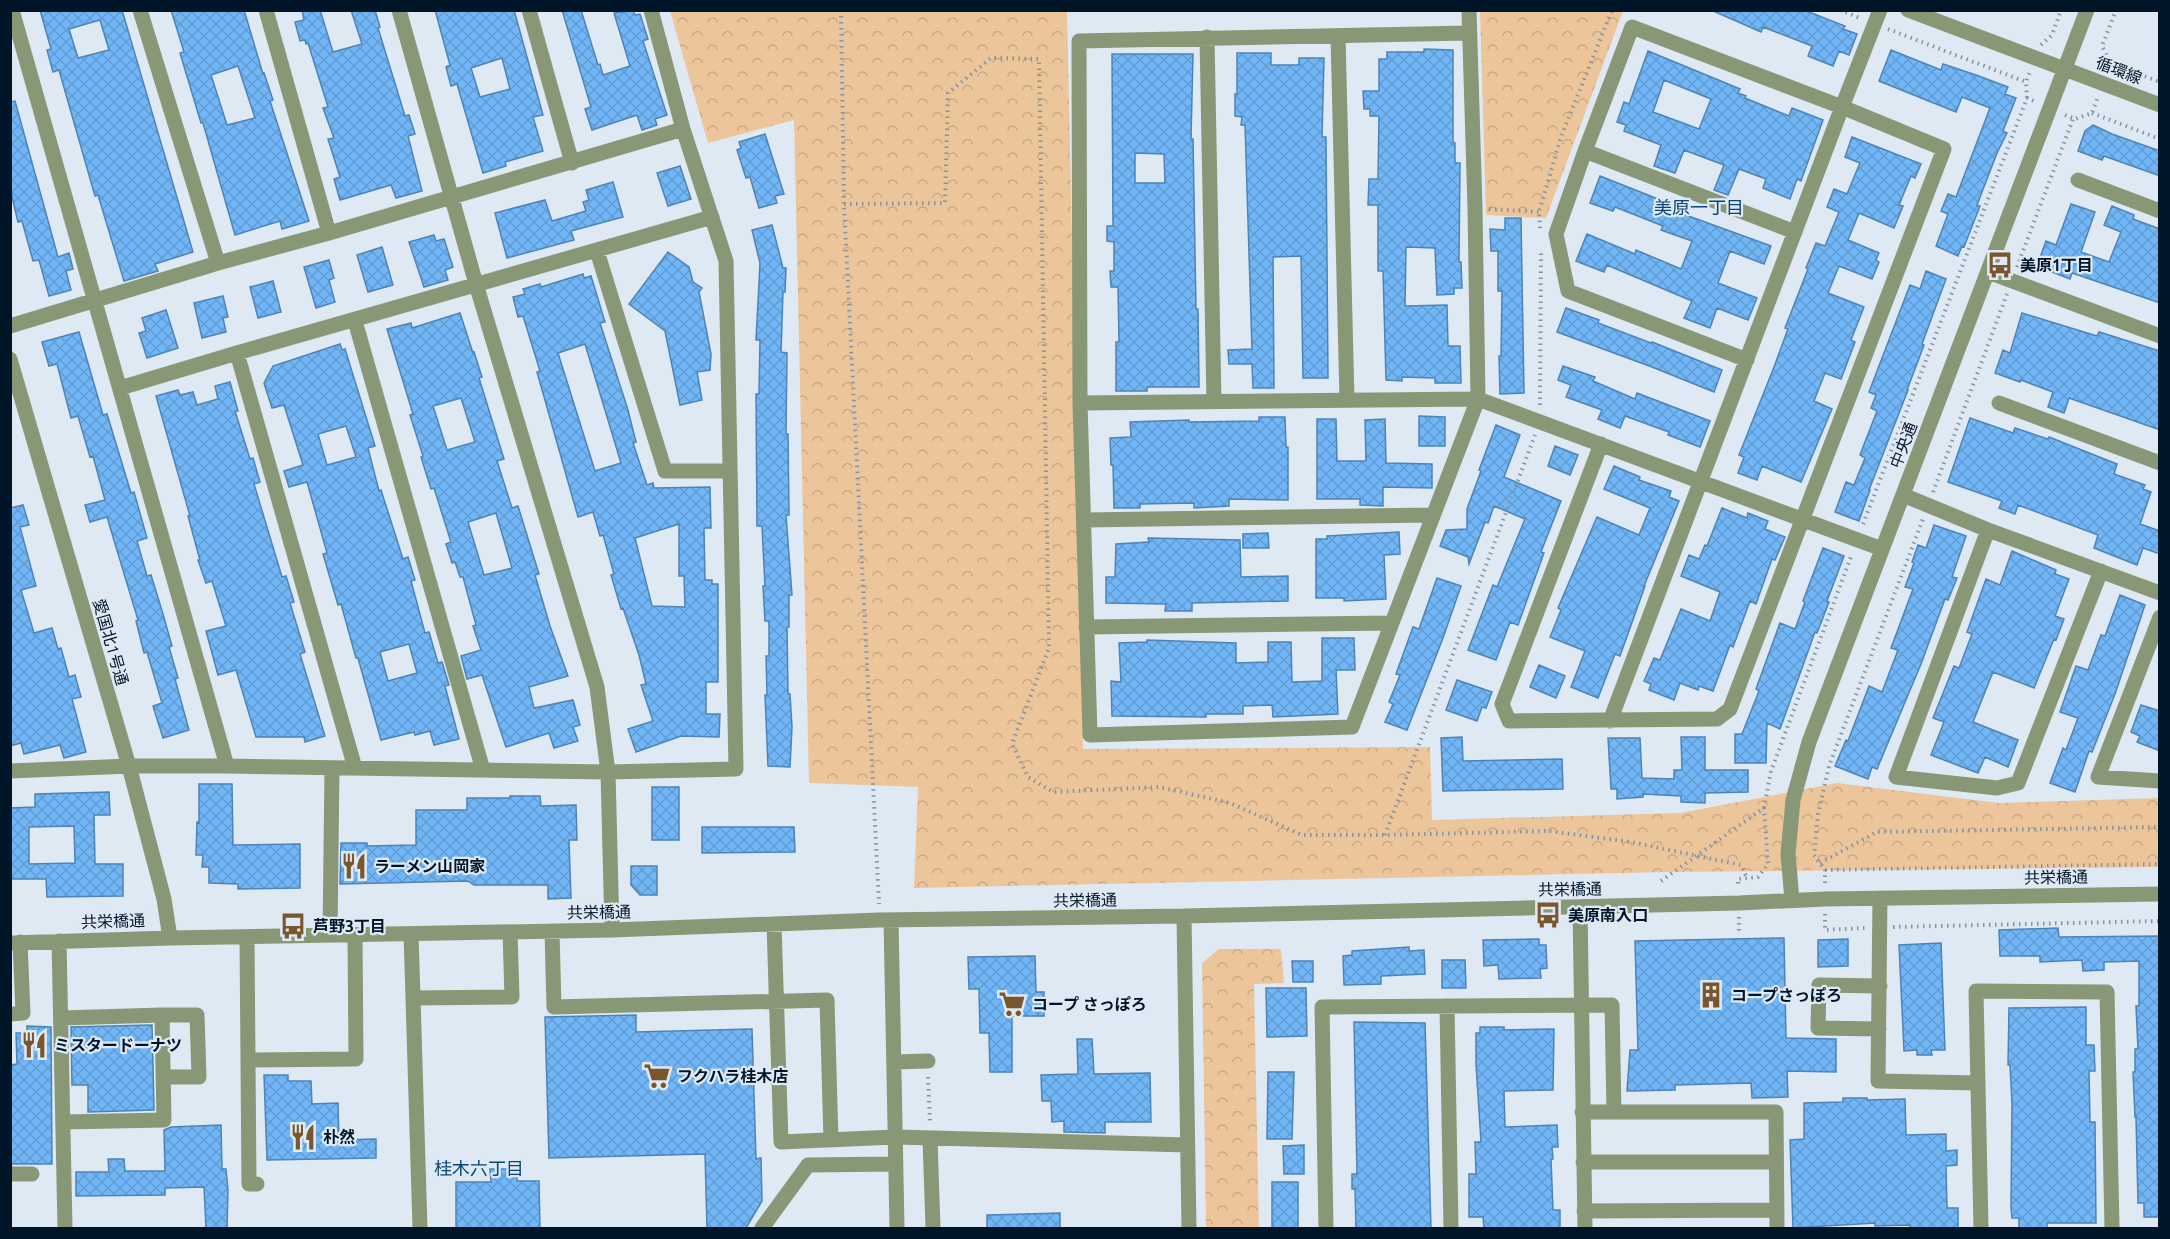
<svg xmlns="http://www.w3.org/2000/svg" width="2170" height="1239" font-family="Ubuntu,'Noto Sans JP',sans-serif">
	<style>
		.park { fill: url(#park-crowns) }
		.building { fill: url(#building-cross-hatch); stroke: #4c84b7; stroke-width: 1.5; fill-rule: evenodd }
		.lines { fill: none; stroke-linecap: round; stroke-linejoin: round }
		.path { stroke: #8493a2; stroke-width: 4; stroke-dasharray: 1.5 4.5; stroke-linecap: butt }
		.minor { stroke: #889876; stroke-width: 15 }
		.labels { text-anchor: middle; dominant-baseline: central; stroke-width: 4.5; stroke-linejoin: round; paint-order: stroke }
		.street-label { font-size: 16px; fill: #011529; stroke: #dee9f4 }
		.poi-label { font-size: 16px; font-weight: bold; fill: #011529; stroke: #dee9f4; text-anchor: start }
		.neighbourhood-label { font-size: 18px; fill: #074675; stroke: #dee9f4 }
	</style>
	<defs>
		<pattern id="park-crowns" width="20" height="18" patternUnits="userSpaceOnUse" patternTransform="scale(1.5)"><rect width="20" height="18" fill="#edc59b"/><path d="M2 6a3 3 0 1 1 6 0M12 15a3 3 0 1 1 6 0" fill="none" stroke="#c9a886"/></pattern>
		<pattern id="building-cross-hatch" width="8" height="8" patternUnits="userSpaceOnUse" patternTransform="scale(1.5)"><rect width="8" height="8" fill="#71b6f6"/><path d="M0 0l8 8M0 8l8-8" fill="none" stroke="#609cd3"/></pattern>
	</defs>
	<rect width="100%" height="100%" fill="#dee9f4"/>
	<path class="park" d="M670 11H1067L1083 749 1430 747 1432 820 1680 813 1837 783 1999 803 2159 798V867L1670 872 914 888 918 787 809 783 794 120 708 143Z
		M1480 11H1623L1546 218 1486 215Z
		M1219 949H1281L1284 983 1254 984 1259 1228H1206L1202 963Z"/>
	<path class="building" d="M40 10H122L193 252 155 264 158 271 124 281 98 195 95 196 59 70 53 72 47 50 51 49ZM100 20 109 50 78 58 69 29Z
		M171 10H244L263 74 264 73 273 100 270 101 309 221 282 229 280 221 235 235 203 123H201L180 53 184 52ZM238 66 255 118 227 125 211 75Z
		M302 10H320L333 52 362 44 351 10H375L380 27 378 28 405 116 409 115 415 134 408 136 422 191 396 198 391 185 340 200 334 179 340 177 328 139 334 138 323 108 328 107 308 43 306 44 305 40 300 41 295 22 304 20Z
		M435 10H514L543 115 533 117 543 151 505 162 506 166 483 173 457 84 451 86 446 67 450 65ZM502 58 510 89 480 97 471 68Z
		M562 10H581L598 65 600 64 603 75 630 66 614 13 633 10 635 15 640 14 648 39 643 41 667 115 655 119 657 125 642 130 637 115 592 130 585 109 591 107Z
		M1711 10H1804L1845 26 1843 29 1857 34 1849 55 1839 51 1833 66 1808 56 1812 46 1763 27 1761 32Z
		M1424 49 1453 50V142L1455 143V163H1460L1459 262H1461L1462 288H1454V294L1437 295 1435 248 1406 247 1405 306 1447 305 1448 346H1460L1461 383H1435V378L1402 377V381L1386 380 1383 271H1378V205H1368L1369 179H1378L1379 116H1370V109H1364L1363 91H1379V59H1387V52H1424Z
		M1891 50 1941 70 1943 64 1976 75 2008 87 2005 94 2016 98 2003 131 2007 133 1997 153 1977 205 1980 206 1964 247 1962 246 1958 256 1936 246 1948 214 1941 211 1948 194 1956 197 1990 108 1962 97 1956 112 1879 81Z
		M1648 51 1740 89 1738 93 1746 96 1745 98 1789 116 1792 108 1823 120 1801 181 1797 179 1790 199 1763 188 1766 179 1739 169 1728 195 1714 190 1724 165 1684 150 1675 173 1654 166 1661 145 1624 131 1626 125 1617 122 1624 102 1629 104ZM1664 80 1711 99 1699 129 1653 112Z
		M1237 53H1271V65H1299V58H1324L1322 137H1326L1328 378H1303L1301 256 1273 257 1274 388H1253L1252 364H1229L1228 350 1252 349 1245 125H1241L1242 117 1235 116V94H1237Z
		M1112 54H1193L1191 139H1193L1196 309H1198L1199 387H1147V391H1116V342H1119L1118 287H1111L1110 271H1114V242L1107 241V226H1113ZM1135 153 1164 154 1165 183H1135Z
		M15 101 58 257 69 253 73 269 66 271 71 290 49 296 39 260 33 261 22 221 18 222 10 189V102Z
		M2093 125 2112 134 2160 151V176L2104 156 2102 160 2078 151 2085 131Z
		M765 134 784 194 775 196 777 203 759 208 750 177 746 178 737 150 741 148 739 142Z
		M1852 137 1921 164 1915 178 1911 176 1899 205 1903 206 1894 228 1859 213 1848 240 1879 253 1876 260 1879 262 1872 279 1839 266 1828 293 1864 307 1851 340 1855 342 1841 379 1825 373 1814 401 1832 409 1801 482 1762 466 1757 480 1738 473 1744 457 1739 455 1774 367 1788 329 1785 328 1808 269 1806 268 1816 243 1825 246 1839 212 1827 207 1834 189 1847 194 1860 163 1845 157Z
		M680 166 691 199 668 206 657 173Z
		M1600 176 1663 201 1661 206 1771 246 1764 264 1730 251 1718 283 1757 298 1748 320 1717 308 1710 328 1684 318 1692 301 1607 265 1604 272 1576 261 1587 234 1635 254 1636 250 1681 269 1692 241 1661 230 1663 226 1615 207 1613 211 1590 203Z
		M613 182 623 217 571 231 574 240 507 258 495 213 545 200 552 221 586 211 583 202 589 200 586 190Z
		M2071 204 2095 212 2081 252 2109 262 2121 232 2104 225 2112 206 2134 215 2133 219 2160 229V303L2072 273 2070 279 2037 266 2046 241 2056 245Z
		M1505 218H1521L1524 393 1500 394 1499 356H1501L1502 291H1498V251H1491L1490 229 1505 230Z
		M772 225 783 268H786L785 292H783L781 352 787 353 786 434H788L789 515H786L792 595H789V627H787L788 694H790L792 727 790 767 768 766 765 695H767L766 656H769V621H765L763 586H765L762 526H757L756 394H759L760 340H756L760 263 752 230Z
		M434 235 436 241 444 239 453 267 445 270 448 280 424 287 409 242Z
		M382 247 393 285 368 292 357 255Z
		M668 252 689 267 693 282 702 288 699 292 711 354 710 370 697 372 702 400 680 405 665 331 629 304Z
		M329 260 334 278 329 280 335 302 316 308 304 267Z
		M1926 271 1946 279 1922 344 1924 345 1907 390H1908L1869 490H1870L1859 521 1835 512 1846 482 1854 485 1865 458 1860 455 1877 411 1871 408 1876 395 1869 392 1910 285 1920 289Z
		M583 274 584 278 591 276 605 322 600 323 628 410 636 442 633 443 647 485 653 483 654 488 710 487 711 528H704L705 580H712V584H718V682H706V714H720L719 737 681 736 636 752 628 729 653 721 641 685 646 684 639 655 623 608 621 609 611 575 614 574 603 535 600 536 593 512 578 517 537 372 540 371 523 316 518 317 513 297 525 294 523 289 540 284 541 287ZM585 344 621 463 595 471 558 353ZM679 524V576H684L685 607 652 606 635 538Z
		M273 281 281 312 258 318 250 287Z
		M223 296 228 317 223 318 226 332 202 338 194 303Z
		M1566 308 1599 320 1598 323 1651 343 1652 342 1722 370 1714 392 1652 367 1557 332Z
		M166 310 178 348 147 358 139 333 146 331 142 318Z
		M460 313 473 353 474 352 482 377 479 378 504 459 497 461 512 508 518 506 539 574 535 575 550 626 568 676 529 687 534 708 573 700 580 725 573 727 578 741 554 748 549 733 506 747 482 675 467 679 461 656 481 650 473 626 476 625 463 577H460L455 562 452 563 446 544 451 542 434 488 431 489 421 457 423 456 410 415 413 414 387 329 411 323 412 328ZM461 398 475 442 447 450 433 406ZM496 513 512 568 484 575 468 522Z
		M2022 313 2097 336 2099 332 2160 351V430L2069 398 2064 413 2048 407 2053 392 2021 380 2020 382 1995 373 2003 350 2010 353Z
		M79 332 103 415 107 414 131 493 134 492 147 538 137 541 147 576 151 575 163 614 172 646 169 647 178 678 175 679 189 730 163 738 153 706 162 703 147 652 144 653 136 621 138 620 107 517 90 522 85 505 105 500 93 456 90 457 78 416 71 418 57 364 49 366 42 342Z
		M340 344 342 350 345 349 375 446 368 448 379 491 381 490 403 559 408 557 415 580 411 581 425 633 429 632 438 663 442 662 449 685 445 686 459 739 434 745 430 731 415 735 414 732 381 740 358 658H356L341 604 338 605 323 554 327 553 307 482 289 487 284 471 303 465 284 405 272 408 264 383 273 366ZM346 426 356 457 327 465 318 434ZM409 644 417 673 388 681 380 652Z
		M1563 366 1595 377 1593 381 1635 399 1637 393 1710 421 1700 447 1668 435 1669 432 1625 416 1620 428 1598 419 1602 410 1566 397 1571 385 1558 380Z
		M230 382 238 411H235L250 459 253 458 260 482 254 484 282 577 286 576 294 602 290 603 305 652 300 654 325 736 305 742 304 737H256L236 670 218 675 206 631 226 626 212 581 206 583 198 560H200L188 516H190L156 396 178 390 180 395 193 392 197 405 218 399 215 386Z
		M1419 416 1445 417V446H1419Z
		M1259 417H1285L1286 447H1288V500L1229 499V506L1194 508V503L1140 504V508H1114L1113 465H1111L1110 438 1131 437 1130 422 1189 420V422L1259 421Z
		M1970 418 2013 433 2015 428 2048 439 2049 437 2117 464 2114 474 2145 485 2143 489 2151 492 2140 524 2160 531V554L2143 548 2137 565 2094 548 2098 535 2018 505 2015 514 1999 508 2002 501 1948 482Z
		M1317 419H1336L1337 461H1366L1365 420 1385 419 1386 463 1432 464V488L1383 487V506L1360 505V499H1317Z
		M1496 425 1520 435 1504 477 1561 501 1541 552 1544 553 1518 625 1510 622 1496 660 1468 650 1493 585 1497 587 1525 519 1494 506 1488 523 1485 522 1469 564 1468 557 1440 546 1446 530 1467 529V509L1481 471 1479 470Z
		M1555 446 1578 455 1570 475 1548 466Z
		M1614 466 1640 477 1639 480 1671 491 1669 497 1679 501 1644 586H1645L1620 656 1615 654 1598 698 1571 687 1585 651 1550 637 1561 610 1558 608 1597 517 1639 535 1650 508 1604 489Z
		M23 505 29 525 20 527 36 586 21 590 34 633 52 628 58 649 61 648 69 677 75 675 81 697 72 699 86 752 64 758 60 745 24 754 21 743 10 746V508Z
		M1722 508 1747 518 1748 513 1768 521 1765 529 1785 537 1775 560 1772 559 1756 604 1750 601 1733 647 1730 645 1713 691 1699 686 1698 690 1680 683 1674 700 1649 690 1651 684 1644 681 1654 658 1660 660 1681 609 1710 621 1720 592 1681 576 1689 555 1699 559 1705 545 1707 546Z
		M1934 525 1966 536 1952 577 1957 578 1948 600 1945 599 1921 664 1877 769 1872 767 1868 779 1835 766 1846 740 1848 741 1869 686 1882 692 1898 650 1891 648 1913 589 1905 587 1914 563 1912 562 1918 545 1926 548Z
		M1399 532 1400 554 1384 555 1386 599 1344 601V598H1316V539H1327V536Z
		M1268 533 1269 548H1243V534Z
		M1148 538 1240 540 1241 577 1288 576V601L1192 603V611H1165L1166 604 1106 603V577H1115L1116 544 1149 542Z
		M1823 548 1844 556 1827 601 1829 602 1817 633 1815 632 1780 729 1767 723 1766 763H1735V734H1742L1759 691 1756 689 1780 623 1795 629 1805 602 1803 601Z
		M2012 551 2056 570 2055 574 2069 579 2055 616 2064 619 2056 640 2054 639 2034 688 1993 672 1973 722 2018 740 2008 767 1985 757 1978 773 1931 755 1944 722 1933 718 1954 666 1959 668 1972 634 1967 632 1986 579 2000 585Z
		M1437 578 1461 586 1443 638 1407 730 1385 722 1393 704 1389 702 1400 675 1396 674 1413 627 1419 629Z
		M2120 595 2145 605 2115 694 2092 752 2089 751 2075 792 2050 783 2063 748 2066 750 2078 718 2060 712 2076 666 2088 670 2101 635 2105 636Z
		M1322 638H1354L1355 670H1336L1338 714 1273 717 1272 705 1243 706V714H1206V717L1112 716 1111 681 1121 682 1119 643 1147 642V640L1236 643V663L1268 662V642H1291L1292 682 1322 681Z
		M1539 665 1565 676 1556 698 1530 687Z
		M1457 680 1492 692 1486 708 1482 707 1477 721 1446 710Z
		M2141 705 2160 711V751L2137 742 2140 736 2131 732Z
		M1462 737 1463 761 1562 759 1563 789 1443 791 1441 738Z
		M1681 737H1705V770H1748V792L1705 793V803L1681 802V796L1643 794V797L1617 799V789H1611L1608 738H1640L1642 778 1674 779V770H1682Z
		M199 784H232L233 845 300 844V888L238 889V884L209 883V867H202L203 855H196L197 822 199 823Z
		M652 787H679V840H652Z
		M109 792 110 815H94L95 864H123V896L47 897 46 879H10V808L35 807V794ZM74 826 75 863 29 864V827Z
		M510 796H540L541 806 576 805 577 840H569L571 898 548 899V885H474L468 881 340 884 341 843H367V846L416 845V810H467V798H510Z
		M702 827H794L795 852 702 853Z
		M631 866H657V895H640L631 885Z
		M2058 928 2059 937 2160 936V1217H2144V1203H2138L2136 1117H2135L2133 1072H2135V1049H2138L2136 1006H2139V961L2104 962V970L2083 971 2082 960 2040 962V956H2000L1999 930Z
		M1784 938 1786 1038 1836 1039V1072L1787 1071 1788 1097 1752 1098 1751 1083 1675 1085V1090L1627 1091 1630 1050H1638L1635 941Z
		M1539 939V945H1546L1547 968 1540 969 1541 978 1499 979 1498 965 1484 966 1483 940Z
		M1848 939V966L1818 967V940Z
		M1941 943 1945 1050H1931L1932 1055H1917V1050L1904 1051 1899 945Z
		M1409 947V951L1424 950 1425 974 1381 976V984L1344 985 1343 956 1352 955V951Z
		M1035 956 1036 992H1044V1016H1012V1072H990L989 1033H980L979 989H969L968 957Z
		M1442 960H1465L1466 988H1442Z
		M1292 961H1313V982H1293Z
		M1266 988H1306L1307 1036 1267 1037Z
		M2086 1007V1045H2094L2095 1071H2089L2090 1122H2095L2096 1223H2047V1228H2019V1218H2012L2011 1208 2012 1103 2010 1065H2008L2009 1008Z
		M636 1015V1032L752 1029 756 1159 761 1158 762 1201 746 1228H707L705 1154 549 1158 545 1017Z
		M1354 1022 1425 1023 1431 1228H1356L1355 1189H1352V1174H1357Z
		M152 1025 154 1110 88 1112V1085H72L71 1027Z
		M27 1026 51 1027 52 1164H10V1065L17 1064 16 1033H27Z
		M1480 1027H1504V1030L1554 1029 1553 1090 1504 1091 1505 1127 1557 1125 1558 1147H1552L1553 1159H1551L1553 1210H1560V1228H1484L1483 1217H1469V1174H1476L1475 1142H1481L1476 1064V1033H1480Z
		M1077 1039H1092L1094 1074 1150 1073 1151 1122H1105V1133L1064 1132V1121L1052 1122 1051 1101H1042L1041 1075 1078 1074Z
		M1268 1072H1294L1292 1139H1267Z
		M264 1075H288V1081H311L312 1104 338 1103 339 1140 376 1139V1158L267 1160Z
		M1843 1098H1867V1100L1905 1099 1906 1135 1946 1134V1151L1957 1150V1165L1946 1166 1947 1208H1958V1228H1910V1225L1875 1226V1223L1793 1228 1790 1140 1804 1139V1103L1843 1102Z
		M221 1125 222 1169H226L228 1190 227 1228H206L204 1187 165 1188V1195L76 1196V1172H109L108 1159H124L125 1171H165L164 1130 171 1127Z
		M1304 1145V1174H1284L1283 1146Z
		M490 1169H517V1181H539L540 1228H456V1182H491Z
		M1272 1182H1298V1228H1272Z
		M1060 1213V1228H987V1215Z"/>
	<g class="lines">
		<path class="path" d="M841 10 844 204 879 904
			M1840 10 1862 19
			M1888 29 2026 82
			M2041 45 2052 35 2061 10
			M2111 64 2160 82
			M2108 71 2111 64 2102 46 2116 10
			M2027 98 2026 82 2030 71
			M2092 113 2160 139
			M2065 115 2075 119 2092 113 2098 97
			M844 204 945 203 948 93 991 58 1039 59 1049 648 1012 744 1028 777 1053 792 1159 787 1230 803 1302 835H1385L1549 831 1631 842 1741 865 1747 878
			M1489 209 1539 212
			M1540 228 1539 212 1561 137 1612 10
			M2017 267 2073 119
			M1540 405 1541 250
			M1933 492 2007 294
			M1863 524 2027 98 2036 102
			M1764 808 1771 771 1852 554
			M1385 835 1535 435
			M1820 863 1877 832 2160 827
			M1825 870 2160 864
			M1661 881 1764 808 1768 864 1758 877 1738 879V888
			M1825 883V870L1814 855 1818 814 1829 766 1923 519
			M1825 914V930L1865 928
			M1739 917V932
			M1893 927 2160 921
			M928 1077 930 1123"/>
		<path class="minor" d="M12 10 227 766
			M140 10 218 263
			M266 10 329 233
			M399 10 476 284 597 687 608 772 612 930
			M529 10 572 163
			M1469 10 1475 208 1478 399 1352 727 1090 735 1080 403 1079 41 1469 33
			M1908 10 2160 105
			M1338 36 1347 400
			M1207 37 1214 402
			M1585 151 1795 232
			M2078 180 2160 211
			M597 251 665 471H730
			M1988 272 2160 336
			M355 321 483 770
			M10 326 218 263 329 233 683 129
			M237 353 355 768
			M10 359 129 766 164 899 170 938
			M120 388 237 353 712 217
			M1080 403 1478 399 1882 549
			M1999 403 2160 463
			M1601 444 1502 704 1509 721 1717 719 1730 709 1944 149 1842 107 1632 27 1585 151 1556 234 1568 291 1747 360
			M1903 495 1988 530 2160 593
			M1084 520 1433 515
			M1988 530 1896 777 1997 788 2018 783 2101 571
			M2160 617 2098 777 2160 781
			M1086 627 1392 623
			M1610 721 1842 107 1880 10
			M10 771 129 766H227L608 772 736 769 726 261 683 129 651 10
			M1880 898 1878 1081 1977 1083
			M1792 900 1788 854 1793 800 1809 742 2087 10
			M1580 907 1585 1228
			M1184 916 1189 1228
			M891 920 897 1228
			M774 924 781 1142 895 1137 1187 1145
			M552 931 554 1007 827 1000 831 1140
			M411 934 413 998 512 997 510 932
			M330 935 332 768
			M247 937 249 1184H257
			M59 941 65 1228
			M10 943 170 938 612 930 879 920 1184 916 1739 903 1825 899 2160 894
			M413 998 420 1228
			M1447 1006 1451 1228
			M10 1014 23 1013 20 942
			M162 1015H197L199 1077H163
			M61 1018 162 1015 164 1120 63 1122
			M1879 1029 1818 1028 1819 985 1880 986
			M248 1060 356 1059 355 935
			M894 1062 928 1061
			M1582 1112H1776L1777 1228
			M930 1139 933 1228
			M1583 1162H1776
			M10 1174H32
			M1584 1211 1777 1210
			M762 1228 808 1165 896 1164
			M1326 1228 1322 1007 1612 1005 1614 1112
			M1981 1228 1976 991 2107 992 2112 1228"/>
	</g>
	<defs>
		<g id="bus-bare" transform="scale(2.07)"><path d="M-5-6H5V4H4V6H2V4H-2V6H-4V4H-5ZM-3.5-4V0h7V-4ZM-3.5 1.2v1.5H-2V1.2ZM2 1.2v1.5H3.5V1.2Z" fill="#79562e" stroke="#dee9f4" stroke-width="2.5" paint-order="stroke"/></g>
		<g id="restaurant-bare" transform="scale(2.07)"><path d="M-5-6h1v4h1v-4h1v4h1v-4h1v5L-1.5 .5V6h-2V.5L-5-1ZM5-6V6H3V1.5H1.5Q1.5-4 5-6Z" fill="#79562e" stroke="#dee9f4" stroke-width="2.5" paint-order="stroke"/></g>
		<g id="building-bare" transform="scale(2.07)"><path d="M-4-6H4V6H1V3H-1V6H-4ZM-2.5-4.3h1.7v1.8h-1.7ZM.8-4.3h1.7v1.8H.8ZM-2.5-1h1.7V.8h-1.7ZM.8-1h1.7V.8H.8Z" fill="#79562e" stroke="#dee9f4" stroke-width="2.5" paint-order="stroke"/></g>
		<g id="supermarket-bare" transform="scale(2.07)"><path d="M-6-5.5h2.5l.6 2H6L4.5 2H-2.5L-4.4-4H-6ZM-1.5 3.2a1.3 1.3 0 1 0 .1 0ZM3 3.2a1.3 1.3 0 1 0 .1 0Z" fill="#79562e" stroke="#dee9f4" stroke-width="2.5" paint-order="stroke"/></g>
	</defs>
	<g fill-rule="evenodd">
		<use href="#bus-bare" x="2000" y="265"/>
		<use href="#restaurant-bare" x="354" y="866"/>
		<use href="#bus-bare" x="1548" y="915"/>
		<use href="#bus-bare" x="293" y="926"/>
		<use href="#building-bare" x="1711" y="995"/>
		<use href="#supermarket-bare" x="1012" y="1004"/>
		<use href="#restaurant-bare" x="34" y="1045"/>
		<use href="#supermarket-bare" x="657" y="1076"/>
		<use href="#restaurant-bare" x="303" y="1137"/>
	</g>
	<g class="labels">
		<g class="street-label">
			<text transform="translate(2119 70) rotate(21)">循環線</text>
			<text transform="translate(1903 445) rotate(-69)">中央通</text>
			<text transform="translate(111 642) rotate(74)">愛国北1号通</text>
			<text transform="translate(2056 877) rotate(-1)">共栄橋通</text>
			<text transform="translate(1570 889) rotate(-1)">共栄橋通</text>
			<text transform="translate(1085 900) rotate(-1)">共栄橋通</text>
			<text transform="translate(599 912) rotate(-1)">共栄橋通</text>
			<text transform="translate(113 921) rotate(-2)">共栄橋通</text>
		</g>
		<g class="poi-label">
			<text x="2020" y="265">美原1丁目</text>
			<text x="374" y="866">ラーメン山岡家</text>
			<text x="1568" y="915">美原南入口</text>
			<text x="313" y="926">芦野3丁目</text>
			<text x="1731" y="995">コープさっぽろ</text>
			<text x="1032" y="1004">コープ さっぽろ</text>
			<text x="54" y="1045">ミスタードーナツ</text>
			<text x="677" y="1076">フクハラ桂木店</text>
			<text x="323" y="1137">朴然</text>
		</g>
		<g class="neighbourhood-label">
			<text x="1699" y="207">美原一丁目</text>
			<text x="479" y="1168">桂木六丁目</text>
		</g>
	</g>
	<rect width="2170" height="1239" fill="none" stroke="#011529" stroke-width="24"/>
</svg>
